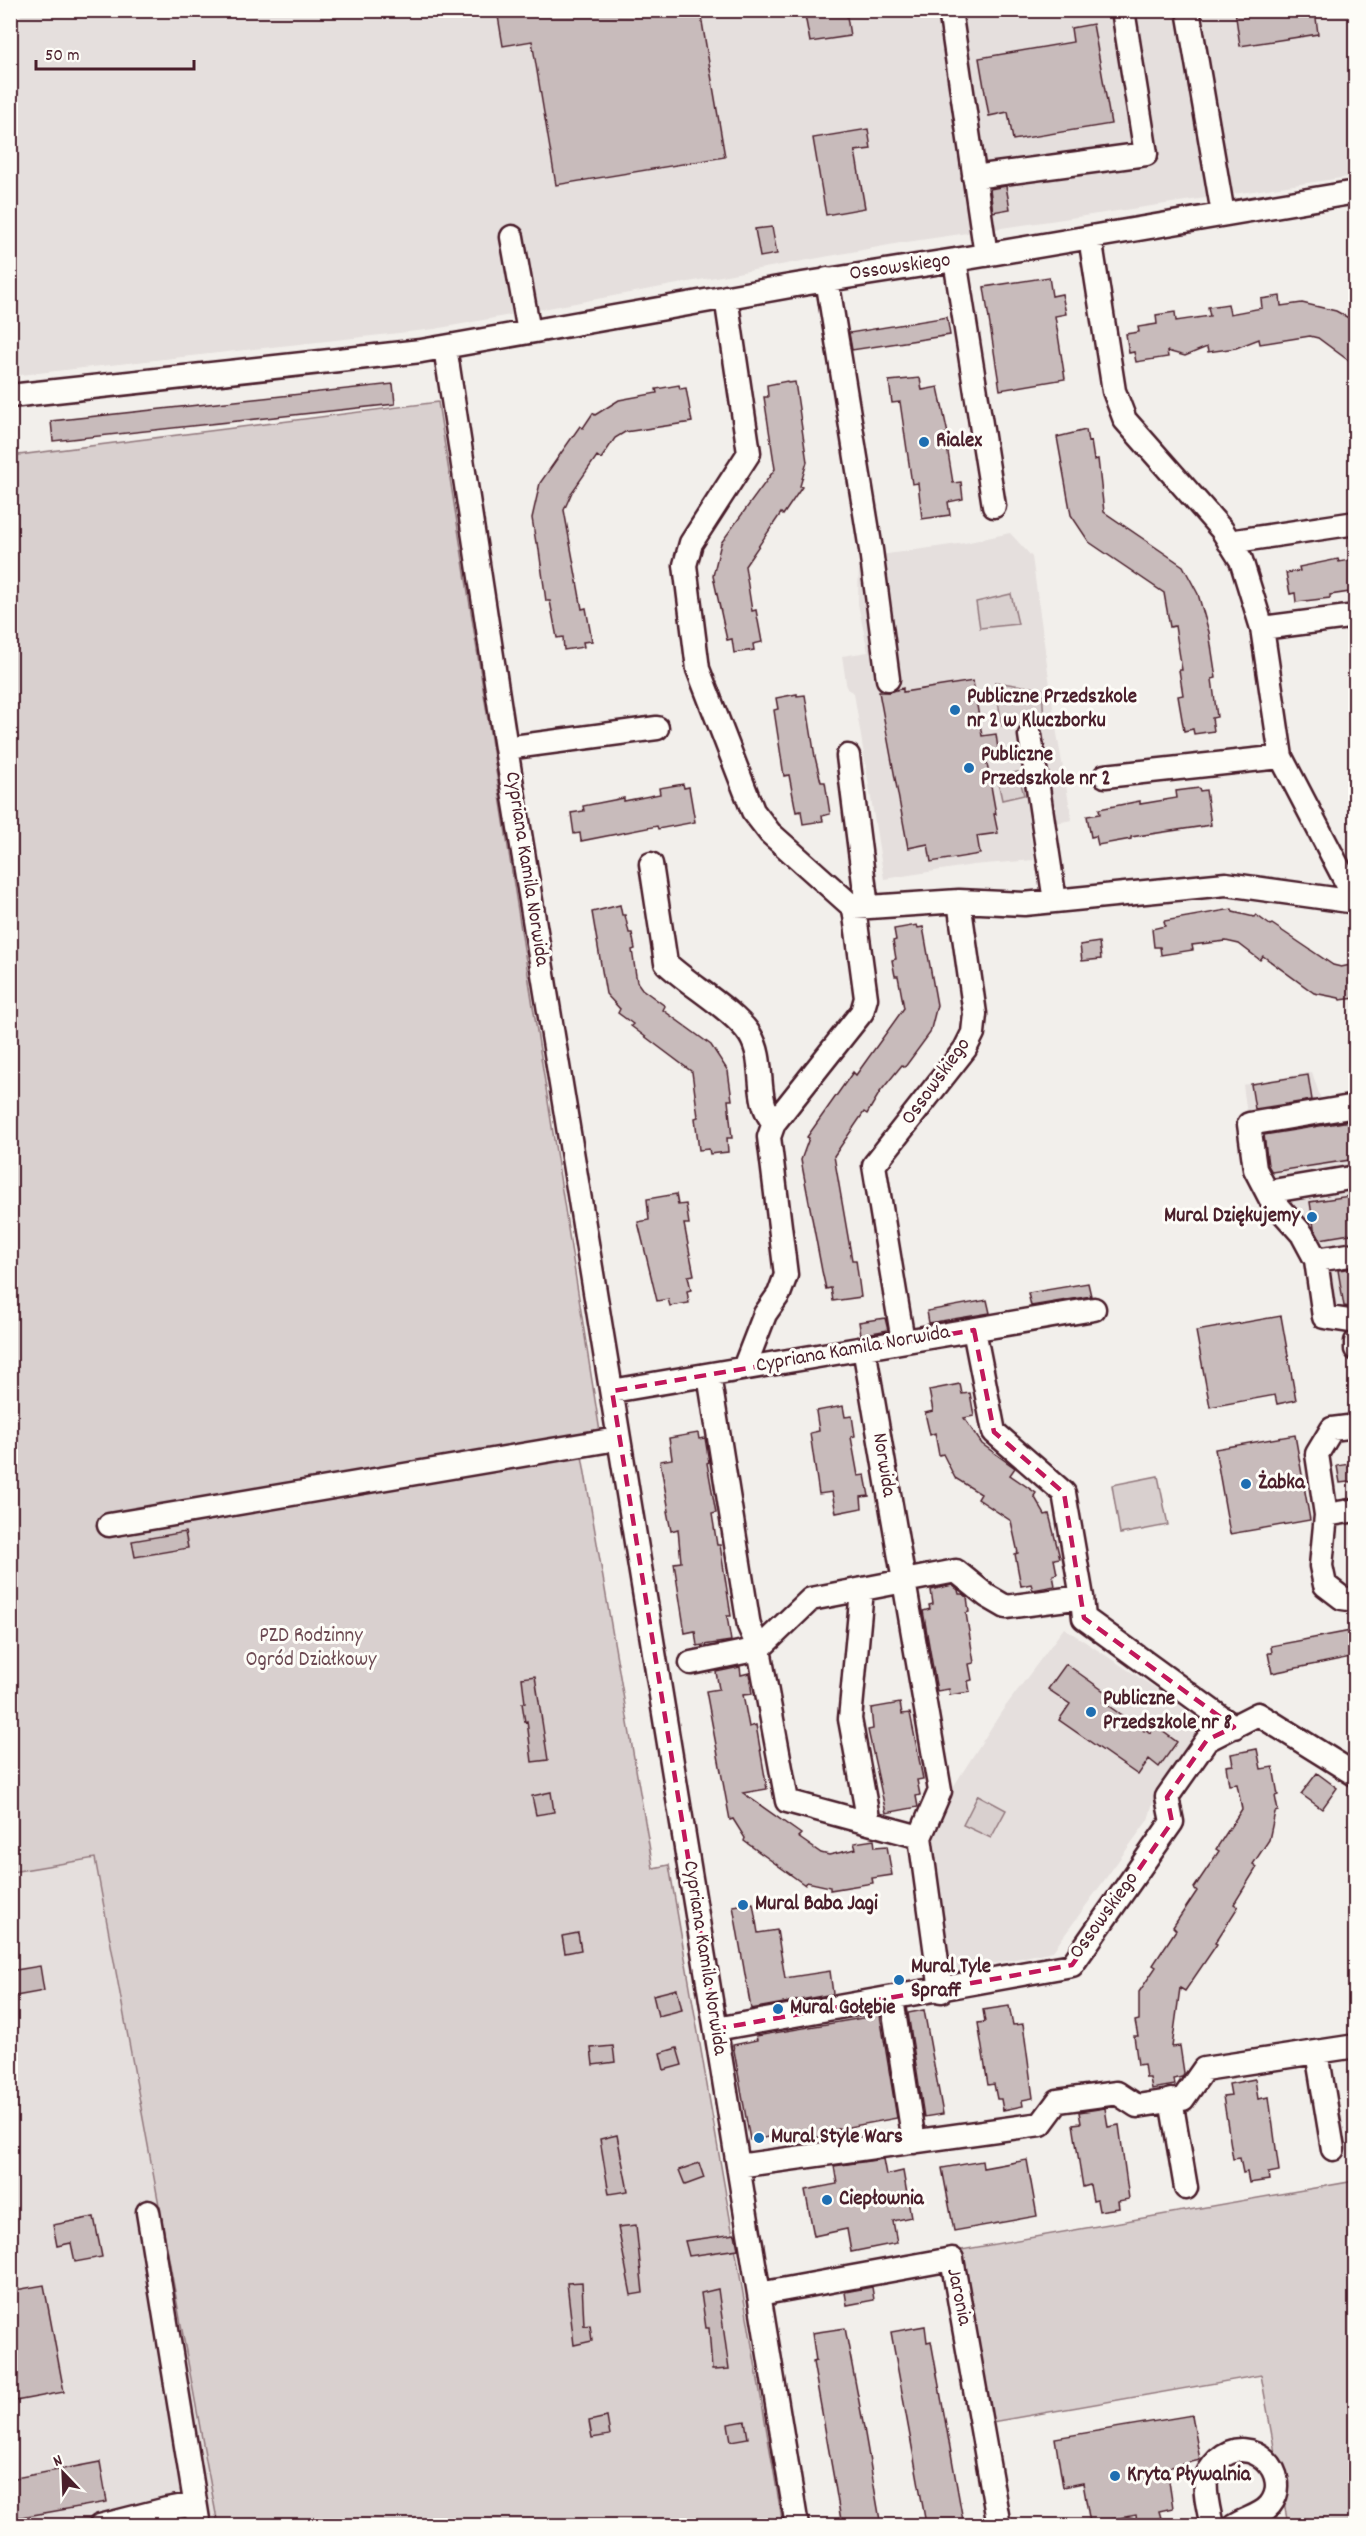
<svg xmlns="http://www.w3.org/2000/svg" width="1366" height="2536" font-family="Dekko,sans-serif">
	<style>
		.built { fill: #e5dfdd }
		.green { fill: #d9d0cf; stroke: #92787d; stroke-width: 1.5 }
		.building { fill: #c8bbbb; stroke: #4a1f2b; stroke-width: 1.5 }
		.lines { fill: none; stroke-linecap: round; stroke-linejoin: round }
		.minor-casing { stroke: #4a1f2b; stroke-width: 27 }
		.minor { stroke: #fdfcf7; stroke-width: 22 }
		.marked { fill: none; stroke: #c2185b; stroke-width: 4.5; stroke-dasharray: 12 8; stroke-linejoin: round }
		.poi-dot { fill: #1f6fb2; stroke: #fdfcf7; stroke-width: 2 }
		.labels { text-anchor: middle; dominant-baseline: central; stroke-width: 6; stroke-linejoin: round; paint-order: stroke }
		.street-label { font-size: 21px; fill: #4a1f2b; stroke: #fdfcf7 }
		.poi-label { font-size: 21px; font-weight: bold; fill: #4a1f2b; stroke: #fdfcf7; text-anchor: start }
		.park-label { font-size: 21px; fill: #6e4b54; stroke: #fdfcf7 }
	</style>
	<rect width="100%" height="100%" fill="#f2efeb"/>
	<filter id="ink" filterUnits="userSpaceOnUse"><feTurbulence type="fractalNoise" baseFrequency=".0167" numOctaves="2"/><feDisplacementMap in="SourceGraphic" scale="12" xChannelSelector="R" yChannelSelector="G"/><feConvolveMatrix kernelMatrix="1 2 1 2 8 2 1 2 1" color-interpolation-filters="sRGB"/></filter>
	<g filter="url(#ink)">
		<path class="built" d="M22 11H1355V176L900 243 435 329 11 376 10 54Z
			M1010 533 1032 557 1056 728 1072 820 1029 828 1034 860 973 865 884 879 854 693 847 689 842 656 868 652 858 604 859 558 965 543Z
			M1312 1072 1322 1103 1355 1097V1333L1313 1328 1302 1246 1258 1196 1243 1085Z
			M1064 1628 1163 1693 1205 1726 1154 1799 1148 1820 1053 1951 951 1973 931 1839 946 1798 1002 1711Z
			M95 1858 218 2525 11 2526V1872Z"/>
		<path class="green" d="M438 402 603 1451 582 1456 653 1868 669 1865 783 2525H218L95 1858 11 1872V456Z
			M1011 594 1018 624 980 628 976 602Z
			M995 682 1042 689 1044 720 1002 726Z
			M1018 772 1024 795 1002 800 997 777Z
			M1158 1476 1168 1525 1120 1534 1112 1485Z
			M978 1795 1006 1810 991 1838 963 1825Z
			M1355 2181V2525H1288L1261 2375 992 2422 961 2250Z"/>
		<path class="building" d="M497 10H700L725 157 556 185 532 41 503 46Z
			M804 10H846L850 36 810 42Z
			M1235 10H1315L1318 34 1240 46Z
			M1093 24 1111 124 1013 140 1008 112 989 116 979 58 1073 42 1071 28Z
			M868 129 871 149 855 151 865 208 826 215 813 138Z
			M1006 186 1010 209 993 212 990 189Z
			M772 227 777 254 760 257 755 229Z
			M1049 277 1052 296 1062 294 1066 314 1055 316 1065 379 1000 390 984 287Z
			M1280 296 1281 306 1302 303 1336 311 1356 322V366L1318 338 1310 336 1260 344 1259 339 1236 348 1208 352 1207 347 1185 356 1167 351 1168 357 1136 362 1134 352 1129 353 1126 334 1139 332 1138 327 1157 324 1156 315 1175 312 1176 321 1210 316 1208 307 1228 304 1230 314 1262 308 1261 299Z
			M947 317 950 335 852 350 849 333Z
			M920 378 922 390 938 387 948 434H945L953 483 961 482 963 499 948 502 950 515 922 519 918 483 912 484 900 402 892 403 889 381Z
			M787 381 788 383 795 382 807 462 800 486 802 487 783 515 781 513 745 566 752 611 756 610 762 642 753 644 754 650 734 653 732 639 727 640 713 576 721 543 775 469 764 397H768L767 385Z
			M393 384 395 404 53 441 51 421Z
			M679 385 680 389 686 388 692 422 625 432 615 438 601 459 597 456 572 492 564 510 582 609 586 608 592 641 583 642 584 647 564 650 563 637 557 638 550 601H546L538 543H536L532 518 540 483 580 426 583 428 593 413 595 415 619 400 657 393 656 389Z
			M1086 430 1088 442 1091 441 1094 460 1098 459 1104 512 1183 566 1198 594 1209 632 1216 678 1212 679 1217 717 1212 718 1214 731 1194 734 1193 729 1184 731 1178 696 1183 695 1179 670H1182L1175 626 1170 627 1164 593 1089 542 1071 515 1057 437Z
			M1338 559 1339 562 1356 559V591L1330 595V598L1296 602 1295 593 1290 594 1286 573 1300 571 1299 567Z
			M973 681 982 736 996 734 999 756 986 758 996 814H994L998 833 977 836 980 854 931 862 928 844 908 848 879 692H890L903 688V692Z
			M797 694V696L805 695 815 757 821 782H825L830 814 822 816 823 821 803 824 801 811 796 812 789 775 784 776 774 710 778 709 776 698Z
			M683 784 684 788 689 787 695 822 658 829 657 826 581 841 580 833 574 834 571 813 584 811 583 806 624 798V801L660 794 659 788Z
			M1199 788 1200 791 1206 790 1211 825 1131 837V839L1098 845 1096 836 1091 837 1087 816 1100 814 1099 809 1140 801V804L1177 798 1176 791Z
			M620 905 622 915H625L629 933H632L635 949 632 950 637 982 642 989 665 1006 663 1010 711 1045 728 1071 732 1100H728L732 1138H727L728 1152 710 1154 709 1149 699 1150 695 1118 698 1117 692 1072 631 1026 633 1024 618 1013 620 1009 606 994 592 912Z
			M1232 909 1233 912 1254 917 1256 915 1270 925 1272 924 1333 965 1341 967 1356 964V998L1340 1000 1339 998 1314 993 1263 956 1260 960 1239 944 1226 941 1192 945 1193 950 1161 955 1160 947H1154L1152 929 1165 926 1164 921Z
			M917 925 918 928 923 927 937 1005 930 1033 905 1067 902 1065 880 1092 867 1114 864 1112 834 1156 852 1260H856L861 1297 833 1301 831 1288 826 1289 822 1271 801 1160 809 1138 807 1137 853 1072 856 1075 904 1008 898 976H895L892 960 896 959 893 941 896 940 894 929Z
			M1099 942 1101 959 1082 961 1080 945Z
			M1308 1075 1312 1100 1255 1109 1251 1084Z
			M1356 1120V1159L1272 1172 1268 1165 1264 1135Z
			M676 1194 678 1205 686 1204 689 1224H684L694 1275 688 1276 691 1290 687 1291 689 1303 670 1306 668 1299 657 1301 638 1222 649 1220 647 1199Z
			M1356 1195V1233L1320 1239 1314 1228 1310 1202Z
			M1356 1268V1308L1344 1306 1338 1270Z
			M1088 1283 1091 1296 1031 1306 1028 1293Z
			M987 1300 990 1313 929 1323 927 1311Z
			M1281 1316 1296 1400 1277 1404 1275 1395 1210 1407 1196 1331Z
			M885 1318 888 1330 861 1335 859 1322Z
			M960 1384 962 1394 970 1393 974 1416 964 1418 982 1444 1015 1468 1010 1475 1036 1493 1034 1496 1045 1515 1049 1514 1060 1558 1054 1559 1057 1574 1053 1575 1055 1586 1033 1590 1031 1584 1021 1586 1015 1554 1018 1553 1011 1521 978 1499 981 1494 955 1478 943 1454 939 1455 935 1433 930 1435 925 1413 933 1411 929 1390Z
			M843 1406 845 1417 852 1416 855 1436 851 1437 858 1476 865 1475 869 1496 861 1497 862 1508 836 1513 832 1492 819 1494 810 1433 819 1431 816 1411Z
			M698 1433 699 1439 705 1438 709 1462 707 1463 716 1513 712 1514 717 1545H720L731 1616H727L731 1641 697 1646 695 1631 685 1633 674 1563 681 1562 678 1529 671 1531 667 1511H669L660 1461 672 1459 669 1438Z
			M1295 1435 1310 1520 1230 1534 1215 1449Z
			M1356 1463V1481L1340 1483 1337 1466Z
			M185 1532 188 1548 135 1557 132 1541Z
			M952 1585 958 1590 959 1594H963L967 1597 969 1612 966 1613 974 1663 969 1664 972 1680 968 1681 970 1692 950 1695 949 1689 937 1691 923 1611 930 1609 929 1605 933 1604 931 1590Z
			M1356 1630V1656L1272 1673 1268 1653H1272L1271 1646Z
			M1066 1664 1108 1694 1103 1702 1144 1731 1145 1729 1150 1733 1155 1726 1177 1742 1159 1767 1149 1759 1138 1775 1059 1720 1070 1704 1048 1689Z
			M740 1667 741 1675 749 1673 752 1694 743 1695 749 1727 756 1725 767 1789 743 1793 801 1834 798 1837 821 1853 829 1855 856 1849 854 1843 874 1840 875 1847 887 1846 892 1875 872 1878 873 1883 830 1890V1887L807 1882 805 1885 744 1841 745 1838 733 1819 730 1820 706 1691 719 1689 716 1672Z
			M535 1676 548 1760 532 1762 527 1721 525 1722 522 1703H525L522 1678Z
			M900 1703 902 1714 910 1713 923 1779 917 1780 920 1795 916 1796 918 1807 886 1813 868 1730 873 1729 871 1708Z
			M1257 1749 1261 1769 1273 1767 1278 1795 1275 1796 1278 1811 1275 1812 1269 1840 1253 1864 1257 1867 1234 1904 1238 1907 1215 1943 1217 1944 1185 1991 1180 1988 1172 2047 1180 2046 1184 2073 1182 2077 1174 2079 1175 2085 1152 2089 1150 2078H1146L1144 2064 1138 2065 1134 2036H1138L1135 2021 1139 2020V1992L1156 1967 1153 1965 1176 1930 1173 1927 1197 1891 1194 1888 1219 1851 1216 1849 1242 1809 1237 1784 1229 1785 1226 1766 1233 1765 1231 1754Z
			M1317 1773 1337 1788 1322 1809 1301 1794Z
			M551 1792 554 1812 536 1815 532 1796Z
			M753 1903 758 1933 777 1930 785 1978 830 1971 833 1994 751 2009 733 1906Z
			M578 1933 581 1950 565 1953 562 1936Z
			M40 1966 44 1991 10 1997V1971Z
			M677 1989 682 2010 658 2016 653 1995Z
			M1009 2006 1013 2025 1023 2024 1033 2098 1022 2100 1023 2106 1003 2110 1001 2099H997L994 2084 988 2085 978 2023 985 2022 983 2010Z
			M924 2010 943 2114 924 2117 908 2013Z
			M880 2015 897 2118 832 2130 833 2135 796 2141 794 2133 750 2140 733 2045 757 2040 756 2036Z
			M613 2046 615 2062 593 2065 591 2048Z
			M677 2048 682 2065 664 2070 660 2053Z
			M1255 2079 1258 2099 1269 2097 1279 2171 1268 2173 1269 2180 1249 2183 1247 2172 1243 2173 1240 2158 1233 2159 1223 2096 1231 2095 1229 2084Z
			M1105 2108 1108 2127 1119 2125 1129 2199 1118 2201 1119 2208 1099 2211 1097 2200 1093 2201 1090 2185 1083 2187 1073 2124 1081 2123 1079 2112Z
			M617 2135 628 2191 609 2194 600 2139Z
			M883 2159 886 2175 903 2171 911 2217 893 2221 897 2243 851 2252 847 2229 814 2236 805 2190 837 2184 834 2166Z
			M1027 2160 1037 2216 954 2231 942 2168 982 2161 983 2168Z
			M699 2163 704 2178 685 2185 679 2170Z
			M94 2217 102 2257 75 2262 71 2243 57 2246 53 2225Z
			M636 2225 643 2293 631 2295 618 2227Z
			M735 2234 738 2249 689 2256 685 2241Z
			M582 2282 584 2326 590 2325 592 2341 574 2345 567 2283Z
			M44 2285 64 2392 10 2402V2291Z
			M872 2287 874 2300 847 2305 845 2292Z
			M718 2289 729 2369 714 2370H712L709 2328H706L701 2293Z
			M925 2326 927 2342 931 2341 964 2526H943L942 2522 926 2524 891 2332Z
			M845 2328 864 2428 881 2526H842L834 2479 813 2362 816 2361 812 2333Z
			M1192 2415 1200 2460 1167 2468 1173 2508 1159 2511 1161 2518 1137 2522 1136 2515 1090 2523 1083 2483 1063 2487 1055 2438Z
			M607 2417 610 2435 592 2438 589 2421Z
			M745 2421 748 2438 731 2441 728 2424Z
			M100 2462 107 2502 10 2519V2479Z"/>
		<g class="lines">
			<g class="minor-casing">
				<path id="minor" d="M950 10 986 255
					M1188 10 1223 214
					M974 177 1146 154 1123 10
					M512 237 529 332
					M1090 237 1114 391 1125 420 1222 530 1241 560 1262 628 1281 757 1356 901
					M955 260 994 506
					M827 279 871 550 888 679
					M726 297 749 453 691 543 685 565 698 669 753 811 770 833 854 908 959 901
					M445 347 506 748 797 2526
					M10 396 421 351 796 285 955 260 1356 192
					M1229 542 1356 523
					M1262 628 1356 616
					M1030 735 1055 901
					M506 748 657 728
					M848 756 867 907
					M1105 776 1281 757
					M651 864 666 963C689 985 735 1011 750 1035 767 1062 753 1100 774 1123
					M1356 1106 1249 1124 1255 1169 1270 1198 1302 1234 1316 1260 1324 1317 1356 1322
					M1267 1192 1356 1177
					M1316 1260 1356 1254
					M974 1330 994 1432 1064 1493 1082 1597
					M903 1341 874 1165 965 1049 973 1033 975 1014 959 901 1024 904 1226 884 1356 902
					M1356 1342V1349
					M864 1348 940 1791 920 1837
					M744 1368 765 1314 779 1294 786 1275 769 1137 774 1123 862 1012 866 998 854 908
					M709 1375 749 1626 759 1649 811 1599 956 1571 987 1596 1006 1607 1082 1597 1084 1618 1234 1727
					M612 1391 1094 1309
					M1356 1426 1332 1429 1317 1454 1326 1515 1356 1510
					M1326 1515 1321 1566 1325 1585 1342 1598 1356 1600
					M109 1525 605 1441
					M862 1590 850 1719 869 1823
					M691 1663 759 1649 787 1801 920 1837 941 1991
					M892 1999 914 2142
					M716 2029 1072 1965 1172 1822 1167 1797 1207 1740 1258 1714 1356 1775
					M1317 2052 1333 2149
					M1171 2100 1186 2188
					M738 2166 1041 2124 1058 2101 1117 2093 1137 2106 1183 2099 1204 2069 1356 2046
					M148 2212 199 2526
					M759 2294 952 2259 999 2526
					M100 2526 167 2509 195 2504
					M1212 2526C1209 2511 1204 2494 1206 2479 1207 2472 1213 2465 1218 2460 1251 2430 1294 2475 1270 2505 1261 2516 1246 2518 1234 2526"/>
			</g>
			<use href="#minor" class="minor"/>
		</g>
	</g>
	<path class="marked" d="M974 1330 994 1432 1064 1493 1084 1618 1234 1727 1207 1740 1167 1797 1172 1822 1072 1965 716 2029 612 1391Z"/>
	<g class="poi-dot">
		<circle cx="924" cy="442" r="6"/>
		<circle cx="955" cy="710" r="6"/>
		<circle cx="969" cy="768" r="6"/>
		<circle cx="1312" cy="1217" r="6"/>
		<circle cx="1246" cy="1484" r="6"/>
		<circle cx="1091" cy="1712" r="6"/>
		<circle cx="743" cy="1905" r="6"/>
		<circle cx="899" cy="1980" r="6"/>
		<circle cx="778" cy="2009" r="6"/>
		<circle cx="759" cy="2138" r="6"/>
		<circle cx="827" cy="2200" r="6"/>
		<circle cx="1115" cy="2476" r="6"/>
	</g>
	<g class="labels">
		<g class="street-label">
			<text transform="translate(900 268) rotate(-8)">Ossowskiego</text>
			<text transform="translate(526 869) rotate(81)">Cypriana Kamila Norwida</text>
			<text transform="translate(937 1082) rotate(-54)">Ossowskiego</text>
			<text transform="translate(853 1350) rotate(-10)">Cypriana Kamila Norwida</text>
			<text transform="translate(883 1465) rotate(81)">Norwida</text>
			<text transform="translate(1105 1916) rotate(-54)">Ossowskiego</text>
			<text transform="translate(704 1958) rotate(81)">Cypriana Kamila Norwida</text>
			<text transform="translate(958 2297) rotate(78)">Jaronia</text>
		</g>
		<g class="poi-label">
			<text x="936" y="442">Rialex</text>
			<text x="967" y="698">Publiczne Przedszkole<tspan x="967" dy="24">nr 2 w Kluczborku</tspan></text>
			<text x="981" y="756">Publiczne<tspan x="981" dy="24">Przedszkole nr 2</tspan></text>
			<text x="1300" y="1217" text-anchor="end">Mural Dziękujemy</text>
			<text x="1258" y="1484">Żabka</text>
			<text x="1103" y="1700">Publiczne<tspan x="1103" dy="24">Przedszkole nr 8</tspan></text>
			<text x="755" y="1905">Mural Baba Jagi</text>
			<text x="911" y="1968">Mural Tyle<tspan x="911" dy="24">Spraff</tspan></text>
			<text x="790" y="2009">Mural Gołębie</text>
			<text x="771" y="2138">Mural Style Wars</text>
			<text x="839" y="2200">Ciepłownia</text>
			<text x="1127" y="2476">Kryta Pływalnia</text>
		</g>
		<g class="park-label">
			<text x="311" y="1637">PZD Rodzinny<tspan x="311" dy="24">Ogród Działkowy</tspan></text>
		</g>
	</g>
	<rect width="1366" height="2536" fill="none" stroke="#fdfcf7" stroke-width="36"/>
	<rect x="18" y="18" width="1330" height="2500" fill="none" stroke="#4a1f2b" stroke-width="2" filter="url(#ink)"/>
	<g transform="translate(63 2473) rotate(337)" stroke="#fdfcf7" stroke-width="4.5" paint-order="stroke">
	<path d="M0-4.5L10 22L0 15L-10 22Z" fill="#4a1f2b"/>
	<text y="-9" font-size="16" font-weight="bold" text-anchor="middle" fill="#4a1f2b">N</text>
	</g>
	<path d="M36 60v9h158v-9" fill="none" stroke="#4a1f2b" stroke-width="3"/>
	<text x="45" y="60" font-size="18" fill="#4a1f2b" stroke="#fdfcf7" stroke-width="4.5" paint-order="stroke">50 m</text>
</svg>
